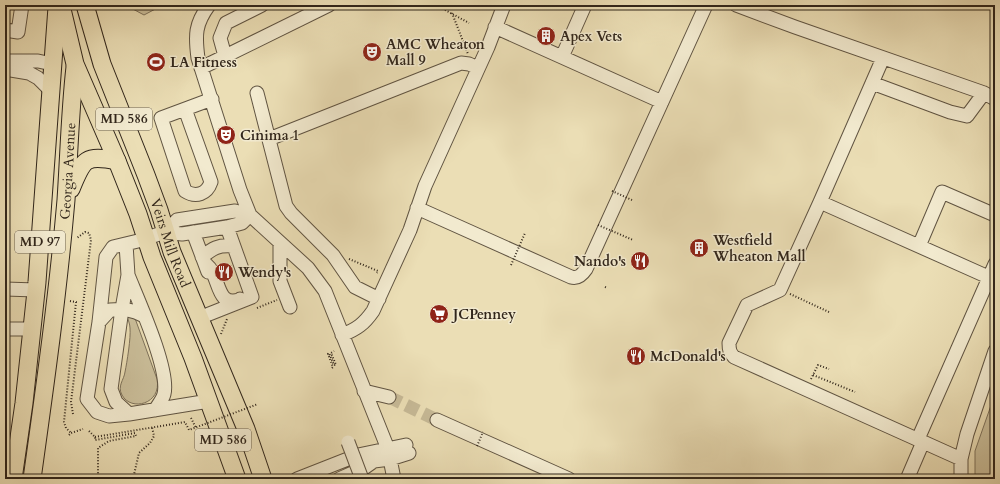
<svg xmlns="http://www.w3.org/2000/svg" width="1000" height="484" font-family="Cardo,serif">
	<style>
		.green { fill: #cbbf9b; stroke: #7e725b }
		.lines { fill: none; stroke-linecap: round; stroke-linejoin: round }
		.minor-tunnel { stroke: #c6b996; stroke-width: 13; stroke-dasharray: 13 6; stroke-linecap: butt }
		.minor-casing { stroke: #605442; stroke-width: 15 }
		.major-casing { stroke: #31261b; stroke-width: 19 }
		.path { stroke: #31261b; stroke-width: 2; stroke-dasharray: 1 2; stroke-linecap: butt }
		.minor { stroke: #f2eacf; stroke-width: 13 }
		.major { stroke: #ebdeb5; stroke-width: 17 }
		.minor-bridge-casing { stroke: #605442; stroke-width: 15; stroke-linecap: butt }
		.path-bridge { stroke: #31261b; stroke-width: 2; stroke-dasharray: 1 2; stroke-linecap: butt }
		.minor-bridge { stroke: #f2eacf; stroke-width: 13 }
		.labels { text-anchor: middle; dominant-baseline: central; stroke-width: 3; stroke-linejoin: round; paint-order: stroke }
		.shield { fill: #f2eacf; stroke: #6b6151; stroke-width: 1 }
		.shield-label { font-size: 13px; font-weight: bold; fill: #31261b }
		.poi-label { font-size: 14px; font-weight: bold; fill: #31261b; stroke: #f2eacf; text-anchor: start }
		.street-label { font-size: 14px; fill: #31261b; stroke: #f2eacf }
	</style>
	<rect width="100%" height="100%" fill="#ebdeb5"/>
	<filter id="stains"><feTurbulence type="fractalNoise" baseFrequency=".005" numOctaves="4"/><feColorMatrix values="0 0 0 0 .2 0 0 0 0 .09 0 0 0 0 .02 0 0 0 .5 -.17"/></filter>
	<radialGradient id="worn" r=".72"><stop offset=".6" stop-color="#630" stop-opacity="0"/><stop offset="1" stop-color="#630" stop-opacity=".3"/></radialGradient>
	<path class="green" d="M136 5H163L144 15 131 8Z
		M127 316 134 317 136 321 157 379C162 404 131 412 122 395 117 386 124 380 125 372 127 362 131 338 130 328 130 324 128 320 127 316Z
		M995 394V479H975V451Z"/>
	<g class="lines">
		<path class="minor-tunnel" d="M389 397 437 420"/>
		<g class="minor-casing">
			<path id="minor" d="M209 5C195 24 195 35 198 58L240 190 250 215 308 268 325 291 388 449 394 479
				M736 5 795 27 984 93 995 99
				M495 27 662 102
				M5 30 18 32 22 5
				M225 56 220 38 226 23 262 5
				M562 57 585 5
				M883 58 820 202 780 290 747 305 729 343C729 350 730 353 734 357L961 459
				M5 61H38L52 64
				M201 68 329 5
				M5 69 29 73 38 78 51 91
				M872 83 950 112 967 116 984 93
				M257 93 286 206 291 213 333 255 355 287 379 299
				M185 109 211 182C207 194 196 198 185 191L161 118 212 99
				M269 139 461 63 469 64 478 68
				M820 202 995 280
				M417 208 571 277C578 279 582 275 586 269L706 5
				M165 232 182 234 227 227 242 223 250 215
				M193 232 208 272
				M126 244 128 275 122 309 111 389 116 402 129 414
				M280 244V281L290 307
				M919 246 942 192 995 215
				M202 257C213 248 218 245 232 246
				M206 264C221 276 215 307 239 300L240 299
				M128 275C138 300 170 370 164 394 163 399 158 405 155 410
				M5 289 36 290
				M199 318 252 297 227 227
				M99 322 110 310C124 309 132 309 144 316
				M5 329H32
				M342 335C357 329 364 324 373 311L410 230 425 186 488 47 504 5
				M364 391 389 397
				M209 401 129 414 109 416 97 412 87 399 99 322 106 257 113 247 138 241 165 232 177 220 235 211 250 215
				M437 420 569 479
				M918 439 995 264
				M297 479 358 455 406 445
				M339 479 364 468 374 461 390 459 409 453
				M908 479V477L923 442
				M961 479V459L967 434 995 351"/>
		</g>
		<g class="major-casing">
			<g id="major">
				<path d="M61 5 75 64 117 161 138 214 152 257 193 358 237 479"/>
				<path id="s1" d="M85 5 102 64 146 175 159 210 172 252 246 429 263 479"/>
				<path d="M71 189C83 160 84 154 117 161"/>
				<path d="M13 479 24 403 37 282 57 7"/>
				<path id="s2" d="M32 479C45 386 58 293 66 200 69 155 70 111 75 67"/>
			</g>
		</g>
		<path class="path" d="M445 10 469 23
			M452 13 468 54
			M349 259 378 271 377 273
			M605 287 607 288
			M790 294 829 312
			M70 301 76 302 64 422 66 428 71 433
			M257 308 277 300
			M221 334 227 319
			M332 368 333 367 328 354 329 353 334 365H336L331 353 334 351
			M813 375 855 392
			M811 379 818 365 829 369
			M73 414 71 402 91 240 89 233 85 232 77 238
			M191 418 196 428
			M89 431 95 437V440L135 433 136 436 109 441 98 448V479
			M69 435 71 433 83 429
			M133 479 139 453 150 443 154 436 152 427
			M586 479V478"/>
		<use href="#minor" class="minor"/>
		<use href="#major" class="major"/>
		<g class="minor-bridge-casing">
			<path id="minor-bridge" d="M348 442 362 479"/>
		</g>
		<path class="path-bridge" d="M612 191 632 200
			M598 225 633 240
			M511 265 525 233
			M95 437 185 422 189 430 258 404
			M477 446 483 432"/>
		<use href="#minor-bridge" class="minor-bridge"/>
	</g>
	<defs>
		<g id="building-disc" transform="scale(1)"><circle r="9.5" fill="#8f2418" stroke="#f2eacf"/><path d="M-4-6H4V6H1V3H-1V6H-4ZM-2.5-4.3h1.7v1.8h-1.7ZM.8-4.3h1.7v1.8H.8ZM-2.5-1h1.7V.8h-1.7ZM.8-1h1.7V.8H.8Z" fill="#fff"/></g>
		<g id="theatre-disc" transform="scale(1)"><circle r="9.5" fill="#8f2418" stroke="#f2eacf"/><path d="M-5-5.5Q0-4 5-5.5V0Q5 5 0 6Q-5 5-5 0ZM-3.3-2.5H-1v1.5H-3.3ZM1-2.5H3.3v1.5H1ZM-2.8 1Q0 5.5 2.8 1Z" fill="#fff"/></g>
		<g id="stadium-disc" transform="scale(1)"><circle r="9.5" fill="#8f2418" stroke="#f2eacf"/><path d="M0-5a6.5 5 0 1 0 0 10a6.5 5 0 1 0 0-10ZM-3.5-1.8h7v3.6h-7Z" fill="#fff"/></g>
		<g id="restaurant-disc" transform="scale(1)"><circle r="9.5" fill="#8f2418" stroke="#f2eacf"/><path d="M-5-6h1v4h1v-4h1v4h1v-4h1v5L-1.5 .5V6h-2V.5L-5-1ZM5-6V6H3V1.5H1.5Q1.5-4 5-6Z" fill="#fff"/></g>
		<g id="supermarket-disc" transform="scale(1)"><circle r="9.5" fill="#8f2418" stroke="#f2eacf"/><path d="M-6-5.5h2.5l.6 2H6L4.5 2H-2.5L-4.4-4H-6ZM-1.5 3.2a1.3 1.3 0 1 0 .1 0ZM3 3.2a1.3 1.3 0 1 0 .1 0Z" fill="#fff"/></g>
	</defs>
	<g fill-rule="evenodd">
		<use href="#building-disc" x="546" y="36"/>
		<use href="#theatre-disc" x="372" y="52"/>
		<use href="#stadium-disc" x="156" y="62"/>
		<use href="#theatre-disc" x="226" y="135"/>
		<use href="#building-disc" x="699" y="248"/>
		<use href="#restaurant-disc" x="640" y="261"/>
		<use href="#restaurant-disc" x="224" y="272"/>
		<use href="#supermarket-disc" x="439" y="314"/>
		<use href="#restaurant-disc" x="636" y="356"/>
	</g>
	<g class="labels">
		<g class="shield">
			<rect x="96" y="108" width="56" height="22" rx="3"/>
			<rect x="15" y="231" width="50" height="22" rx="3"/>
			<rect x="195" y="429" width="56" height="22" rx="3"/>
		</g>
		<g class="shield-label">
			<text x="124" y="119">MD 586</text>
			<text x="40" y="242">MD 97</text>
			<text x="223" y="440">MD 586</text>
		</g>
		<g class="poi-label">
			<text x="560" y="36">Apex Vets</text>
			<text x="386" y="44">AMC Wheaton<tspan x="386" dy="16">Mall 9</tspan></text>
			<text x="170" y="62">LA Fitness</text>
			<text x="240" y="135">Cinima 1</text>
			<text x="713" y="240">Westfield<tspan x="713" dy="16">Wheaton Mall</tspan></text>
			<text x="626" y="261" text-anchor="end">Nando's</text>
			<text x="238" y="272">Wendy's</text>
			<text x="453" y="314">JCPenney</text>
			<text x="650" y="356">McDonald's</text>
		</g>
		<g class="street-label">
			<text stroke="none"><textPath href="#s2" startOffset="310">Georgia Avenue</textPath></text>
			<text stroke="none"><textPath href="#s1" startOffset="253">Veirs Mill Road</textPath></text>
		</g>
	</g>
	<rect width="1000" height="484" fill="none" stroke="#ebdeb5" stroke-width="20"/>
	<rect x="6" y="6" width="988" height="472" fill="none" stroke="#31261b" stroke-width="2"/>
	<rect x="10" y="10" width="980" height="464" fill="none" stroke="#31261b"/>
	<rect width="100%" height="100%" filter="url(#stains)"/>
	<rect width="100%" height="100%" fill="url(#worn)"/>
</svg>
